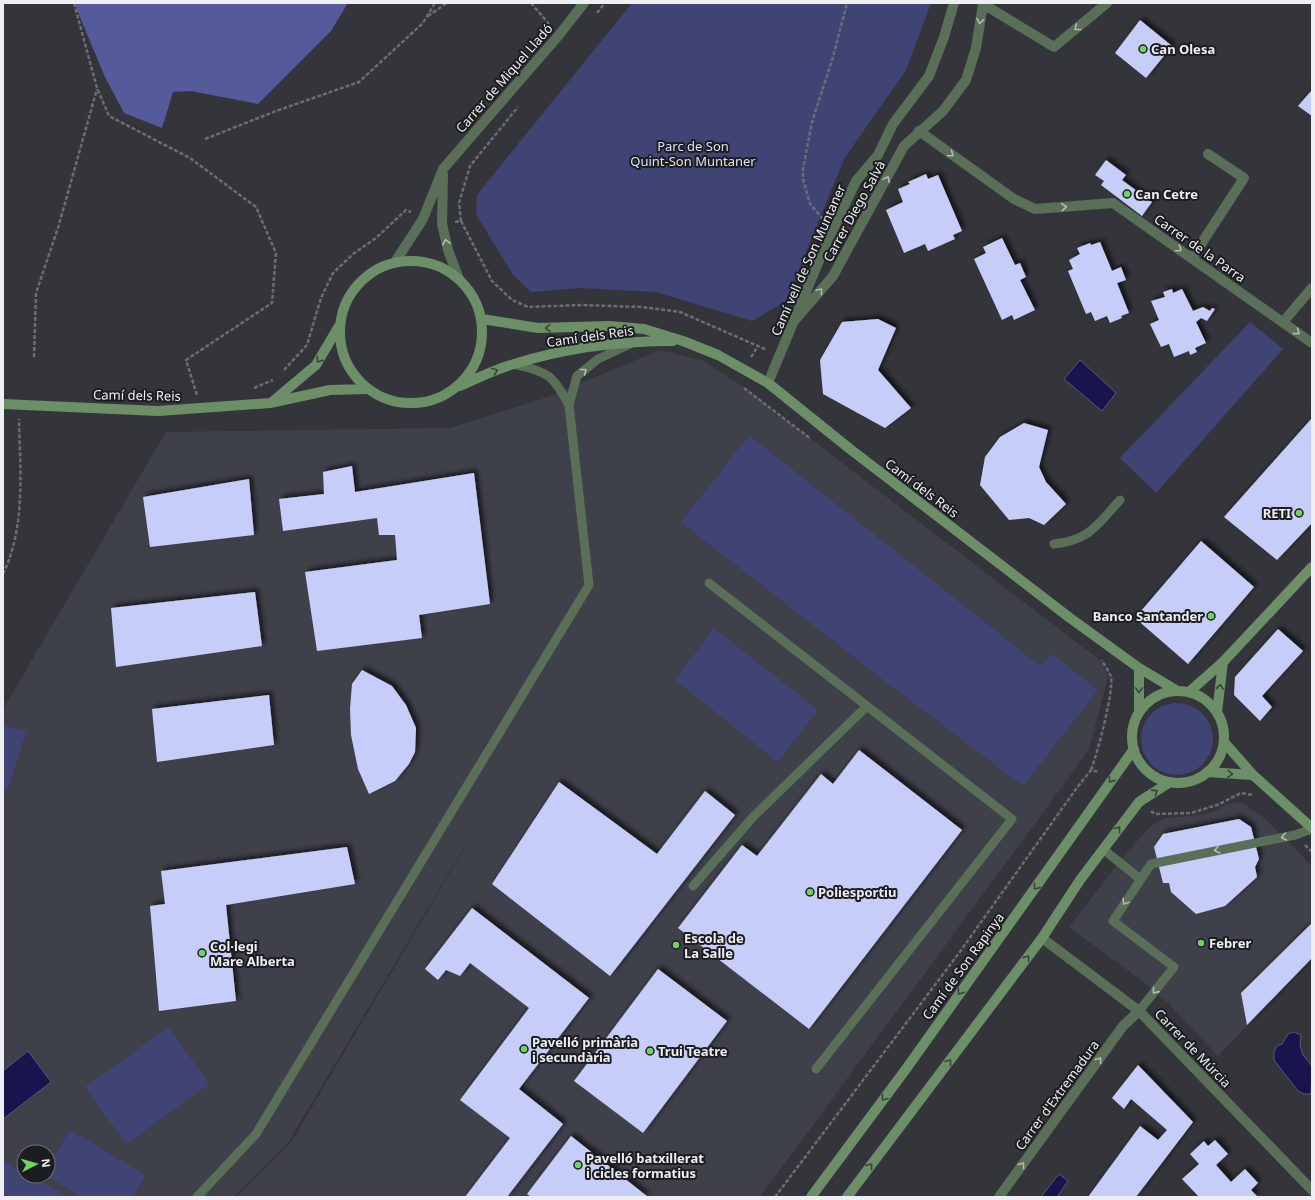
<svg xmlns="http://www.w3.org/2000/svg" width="1315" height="1200" font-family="'Noto Sans',sans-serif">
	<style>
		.built { fill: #3e404a; fill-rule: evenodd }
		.green { fill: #3f4474 }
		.forest { fill: #545a9a }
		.water { fill: #18154e; stroke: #585680 }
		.building { fill: #c6cdf8; filter: url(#shadow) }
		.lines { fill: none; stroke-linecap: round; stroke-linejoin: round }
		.path { stroke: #6c6d73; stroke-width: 2.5; stroke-dasharray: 4 2; stroke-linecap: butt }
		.lane { stroke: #5a6f57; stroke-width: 9 }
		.street { stroke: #5a6f57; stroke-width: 10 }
		.secondary { stroke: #6d8f68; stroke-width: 10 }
		.oneway { stroke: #b3bcb5 }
		.oneway2 { stroke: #384539 }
		.poi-dot { fill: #6fd360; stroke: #1c1d20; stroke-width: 1.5 }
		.labels { text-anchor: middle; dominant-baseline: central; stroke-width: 4; stroke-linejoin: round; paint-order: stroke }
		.poi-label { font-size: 13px; font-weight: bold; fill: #eeeff3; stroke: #1c1d20; text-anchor: start }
		.street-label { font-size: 13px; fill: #eeeff3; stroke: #1c1d20 }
		.park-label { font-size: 13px; fill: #dde1f4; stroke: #1c1d20 }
	</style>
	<defs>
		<filter id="shadow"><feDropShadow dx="3.5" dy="-3.5" stdDeviation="2" flood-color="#0009"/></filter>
	</defs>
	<rect width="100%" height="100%" fill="#34353b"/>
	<path class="built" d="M660 350 704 361 739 384 1101 661 1108 677 1089 750 760 1197H236L292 1141 507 776 289 1141 234 1197H3V709L166 432 450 428 548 397ZM24 1152H48V1176H24Z
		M1240 802 1262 816 1312 866V958L1218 1056 1169 1004 1145 983 1069 927 1128 851 1153 824 1166 818 1208 814 1226 805Z"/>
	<path class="green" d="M632 3H931L906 70 844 159 786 301 752 321 656 292 580 288 531 292 513 275 476 214 477 195Z
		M1250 322 1283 349 1156 493 1120 458Z
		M749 435 1040 666 1052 654 1098 690 1023 786 891 686 681 522Z
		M714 628 818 710 778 762 675 680Z
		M1141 739a36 36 0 1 1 72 0a36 36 0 1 1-72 0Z
		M3 725 26 732 8 789 3 787Z
		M169 1027 209 1084 126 1144 85 1087Z
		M70 1130 146 1175 133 1197H82L47 1176 48 1167Z
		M3 1160 24 1172V1176H32L69 1197H3Z"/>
	<path class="forest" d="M74 3H348L331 31 258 104 191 91 173 92 162 128 124 113 105 77Z"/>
	<path class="water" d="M1080 360 1116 393 1102 411 1064 379Z
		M1294 1032 1301 1035 1300 1046 1303 1055 1312 1066 1311 1094H1304L1298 1091 1274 1060V1052L1277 1046 1282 1044 1288 1034Z
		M28 1051 51 1082 3 1119V1071Z
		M1059 1174 1068 1181 1057 1197H1041Z"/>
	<path class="building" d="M1140 20 1172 46 1146 78 1115 53Z
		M1312 90V116L1298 106Z
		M1106 160 1126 175 1122 180 1152 202 1142 216 1101 185 1104 181 1095 175Z
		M926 174 928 179 938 175 962 231 953 235 955 239 928 251 925 244 904 253 886 210 903 202 898 189 910 184 908 182Z
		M1002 238 1015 265 1020 263 1026 277 1020 280 1035 310 1014 320 1012 315 1002 320 974 259 986 253 983 247Z
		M1100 242 1112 271 1121 267 1126 280 1117 283 1129 313 1121 316 1122 318 1110 323 1107 316 1095 321 1091 312 1086 314 1068 271 1073 269 1069 260 1080 254 1077 248 1090 243 1091 245Z
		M1172 289 1173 293 1182 289 1193 311 1203 307 1210 311 1212 308 1215 309 1207 321 1201 318 1196 322 1206 343 1195 348 1197 352 1190 355 1189 351 1174 357 1169 344 1161 347 1150 324 1159 320 1151 301 1165 297 1163 292Z
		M878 319 896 328 878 370 911 408 885 428 823 394 820 360 842 322Z
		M1312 418V523L1277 560 1224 517Z
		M1024 423 1048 430 1039 467 1046 482 1066 504 1044 525 1029 518 1009 520 980 485 985 457 1000 437Z
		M352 466 355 492 474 473 490 604 419 615 422 638 317 651 305 572 397 560 395 535H379L377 518 283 531 279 499 324 494 323 472Z
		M249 479 254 535 150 547 143 497Z
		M1201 541 1254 587 1188 664 1135 618Z
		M255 592 262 646 116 667 111 608Z
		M1278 629 1303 651 1262 696 1272 707 1260 721 1234 695 1235 677Z
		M362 670 392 686 406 705 416 728 415 752 409 764 395 781 369 794 358 769 351 735 350 709 352 684Z
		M269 695 274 745 157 762 152 709Z
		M859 750 962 830 809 1029 678 928 742 845 757 856 821 774 833 784Z
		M559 782 657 854 705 791 735 815 610 976 492 884Z
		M1239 819 1251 827 1259 859 1255 867 1257 877 1225 906 1196 914 1171 892 1169 883H1163L1154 847 1163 834Z
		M347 847 355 884 226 905 236 1001 159 1011 150 906 165 904 161 871Z
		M472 908 589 998 519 1089 563 1124 507 1197H465L510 1138 460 1100 529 1008 470 963 460 976 446 970 438 980 425 969Z
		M1312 923V958L1247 1025 1241 993Z
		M658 969 727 1021 643 1133 574 1081Z
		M1138 1065 1193 1122 1136 1197H1088L1140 1126 1158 1140 1167 1130 1131 1099 1124 1109 1112 1098Z
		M571 1136 648 1197H531L527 1194Z
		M1215 1140 1228 1154 1216 1165 1231 1182 1245 1169 1258 1183 1251 1190 1257 1196 1256 1197H1199L1182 1179 1199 1164 1190 1154 1204 1141 1208 1146Z"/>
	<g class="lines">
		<path class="path" d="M74 3 97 88 109 116 190 158 256 207 276 253 272 303 186 360 197 395
			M531 3 549 24
			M597 13 605 3
			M428 16 447 3
			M205 139 276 111 359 82 423 23 435 3
			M823 219 810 204 803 179V169L812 122 833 57 847 3
			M461 221 492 281 512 300 528 307 581 305 642 307 680 312 767 350
			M455 222 461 221 459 203 470 166 518 107
			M34 357 36 293 58 228 97 89
			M751 357 758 346
			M284 370 307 345 321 298 333 273 353 254 376 238 406 210 411 212
			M254 388 273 380
			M744 388 811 439
			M3 574C26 526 20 471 19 419
			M1091 770C1097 755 1114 691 1111 677 1109 671 1104 665 1102 660
			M1151 811 1155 814 1191 813 1217 805 1241 793 1253 795
			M1305 845 1312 852
			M775 1197 959 953 1076 789 1091 770 1099 772"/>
		<path class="lane" d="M569 405 577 376 598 359 632 343
			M1054 544C1090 540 1097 525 1120 500
			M709 583 1012 819 816 1069
			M1103 849 1140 879
			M693 886 753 817 867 706
			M1139 1011 1174 967 1113 921 1151 864 1295 835 1312 829
			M197 1197 256 1134 589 585 569 405C551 372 548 373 513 364"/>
		<path class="street" d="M919 131 1014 199 1035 209 1113 203 1312 343
			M443 175 442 224 448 250 459 279
			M1192 258 1244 178 1208 154
			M395 262 423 219 443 169 559 35 584 3
			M795 320 833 276 904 146 943 111 966 80 976 48 983 4 1054 47 1107 3
			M1283 322 1312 288
			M768 383 823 251 856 181 878 155 893 124 929 76 944 37 954 3
			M1042 938 1139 1011 1312 1190
			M999 1197 1123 1026 1139 1011"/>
		<path class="secondary" d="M340 332a71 71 0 1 1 142 0a71 71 0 1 1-142 0Z
			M482 319 538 328 609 326 644 329 683 341 718 355 768 383 850 449 1070 618 1139 668 1176 690
			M460 386C478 378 495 369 514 364 565 348 619 341 673 341
			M272 402 316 365 339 326
			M3 404 158 411 270 403 330 390 366 389
			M1139 668V712
			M1132 737a46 46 0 1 1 92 0a46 46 0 1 1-92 0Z
			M1189 692 1223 662 1312 567
			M1217 712 1223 662
			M1224 742 1253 775 1312 828
			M1207 772 1253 775
			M811 1197 906 1069 1134 749
			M847 1197 1042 938 1080 880 1139 802 1170 782"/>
	</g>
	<defs><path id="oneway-chevron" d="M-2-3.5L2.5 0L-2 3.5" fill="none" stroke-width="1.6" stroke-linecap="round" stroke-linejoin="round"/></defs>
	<g class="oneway">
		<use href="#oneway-chevron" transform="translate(980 21) rotate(99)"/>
		<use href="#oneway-chevron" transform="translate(1077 28) rotate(141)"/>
		<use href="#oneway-chevron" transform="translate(951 154) rotate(35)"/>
		<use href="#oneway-chevron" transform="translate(887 179) rotate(-62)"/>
		<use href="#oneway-chevron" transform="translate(1064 207) rotate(-5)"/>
		<use href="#oneway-chevron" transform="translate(446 242) rotate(-102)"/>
		<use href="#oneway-chevron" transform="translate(1179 249) rotate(35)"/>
		<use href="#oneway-chevron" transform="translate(820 291) rotate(-50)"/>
		<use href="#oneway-chevron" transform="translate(1297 332) rotate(36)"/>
		<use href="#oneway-chevron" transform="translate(584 371) rotate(-38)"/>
		<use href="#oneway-chevron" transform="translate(1284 837) rotate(170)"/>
		<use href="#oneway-chevron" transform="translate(1217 850) rotate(168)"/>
		<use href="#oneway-chevron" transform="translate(1125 902) rotate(123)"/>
		<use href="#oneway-chevron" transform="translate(1155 991) rotate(129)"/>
		<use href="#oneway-chevron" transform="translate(1099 1060) rotate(-54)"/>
		<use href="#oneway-chevron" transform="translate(1022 1165) rotate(-54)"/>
	</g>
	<g class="oneway2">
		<use href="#oneway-chevron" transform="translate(548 328) rotate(178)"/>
		<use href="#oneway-chevron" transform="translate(319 360) rotate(123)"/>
		<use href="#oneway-chevron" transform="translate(495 371) rotate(-22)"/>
		<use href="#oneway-chevron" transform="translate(1220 687) rotate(-84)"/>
		<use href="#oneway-chevron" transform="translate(1139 690) rotate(89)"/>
		<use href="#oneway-chevron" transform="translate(1230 774) rotate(4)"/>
		<use href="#oneway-chevron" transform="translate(1111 780) rotate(125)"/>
		<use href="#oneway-chevron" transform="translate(1155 792) rotate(-33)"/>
		<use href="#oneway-chevron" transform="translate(1118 829) rotate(-52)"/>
		<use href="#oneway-chevron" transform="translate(1036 887) rotate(126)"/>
		<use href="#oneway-chevron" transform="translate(1027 958) rotate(-53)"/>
		<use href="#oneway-chevron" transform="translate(960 992) rotate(126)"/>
		<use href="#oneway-chevron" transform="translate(949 1062) rotate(-53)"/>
		<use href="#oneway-chevron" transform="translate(884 1098) rotate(126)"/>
		<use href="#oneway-chevron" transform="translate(870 1166) rotate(-53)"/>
	</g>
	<g class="poi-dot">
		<circle cx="1143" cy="49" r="4"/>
		<circle cx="1127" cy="194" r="4"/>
		<circle cx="1299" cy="513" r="4"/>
		<circle cx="1211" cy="616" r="4"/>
		<circle cx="810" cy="892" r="4"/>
		<circle cx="1201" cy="943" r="4"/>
		<circle cx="676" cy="945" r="4"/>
		<circle cx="202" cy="953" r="4"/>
		<circle cx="524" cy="1049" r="4"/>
		<circle cx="650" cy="1051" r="4"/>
		<circle cx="578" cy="1165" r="4"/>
	</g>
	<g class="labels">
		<g class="poi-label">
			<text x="1151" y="49">Can Olesa</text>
			<text x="1135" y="194">Can Cetre</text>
			<text x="1291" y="513" text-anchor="end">RETI</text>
			<text x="1203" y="616" text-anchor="end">Banco Santander</text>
			<text x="818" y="892">Poliesportiu</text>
			<text x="684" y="938">Escola de<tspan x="684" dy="15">La Salle</tspan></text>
			<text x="1209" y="943">Febrer</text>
			<text x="210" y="946">Col·legi<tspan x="210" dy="15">Mare Alberta</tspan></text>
			<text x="532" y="1042">Pavelló primària<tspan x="532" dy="15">i secundària</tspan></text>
			<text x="658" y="1051">Trui Teatre</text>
			<text x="586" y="1158">Pavelló batxillerat<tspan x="586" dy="15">i cicles formatius</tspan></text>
		</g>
		<g class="street-label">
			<text transform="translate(504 78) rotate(-49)">Carrer de Miquel Lladó</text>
			<text transform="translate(854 211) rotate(-61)">Carrer Diego Salvà</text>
			<text transform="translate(1200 248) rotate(35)">Carrer de la Parra</text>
			<text transform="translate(808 260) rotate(-66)">Camí vell de Son Muntaner</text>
			<text transform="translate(590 336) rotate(-8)">Camí dels Reis</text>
			<text transform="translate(137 395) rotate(1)">Camí dels Reis</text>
			<text transform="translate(922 488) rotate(37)">Camí dels Reis</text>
			<text transform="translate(963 966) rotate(-54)">Camí de Son Rapinya</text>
			<text transform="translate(1193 1048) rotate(46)">Carrer de Múrcia</text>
			<text transform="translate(1057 1095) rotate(-54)">Carrer d'Extremadura</text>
		</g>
		<g class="park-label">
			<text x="693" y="146">Parc de Son<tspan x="693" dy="15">Quint-Son Muntaner</tspan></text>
		</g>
	</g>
	<rect width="1315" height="1200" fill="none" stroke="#eeeff3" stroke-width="8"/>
	<g transform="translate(36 1164) rotate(84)"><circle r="19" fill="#1c1d20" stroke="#707174"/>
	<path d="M0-3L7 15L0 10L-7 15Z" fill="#6fd360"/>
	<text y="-6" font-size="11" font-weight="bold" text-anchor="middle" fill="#eeeff3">N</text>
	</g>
</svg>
